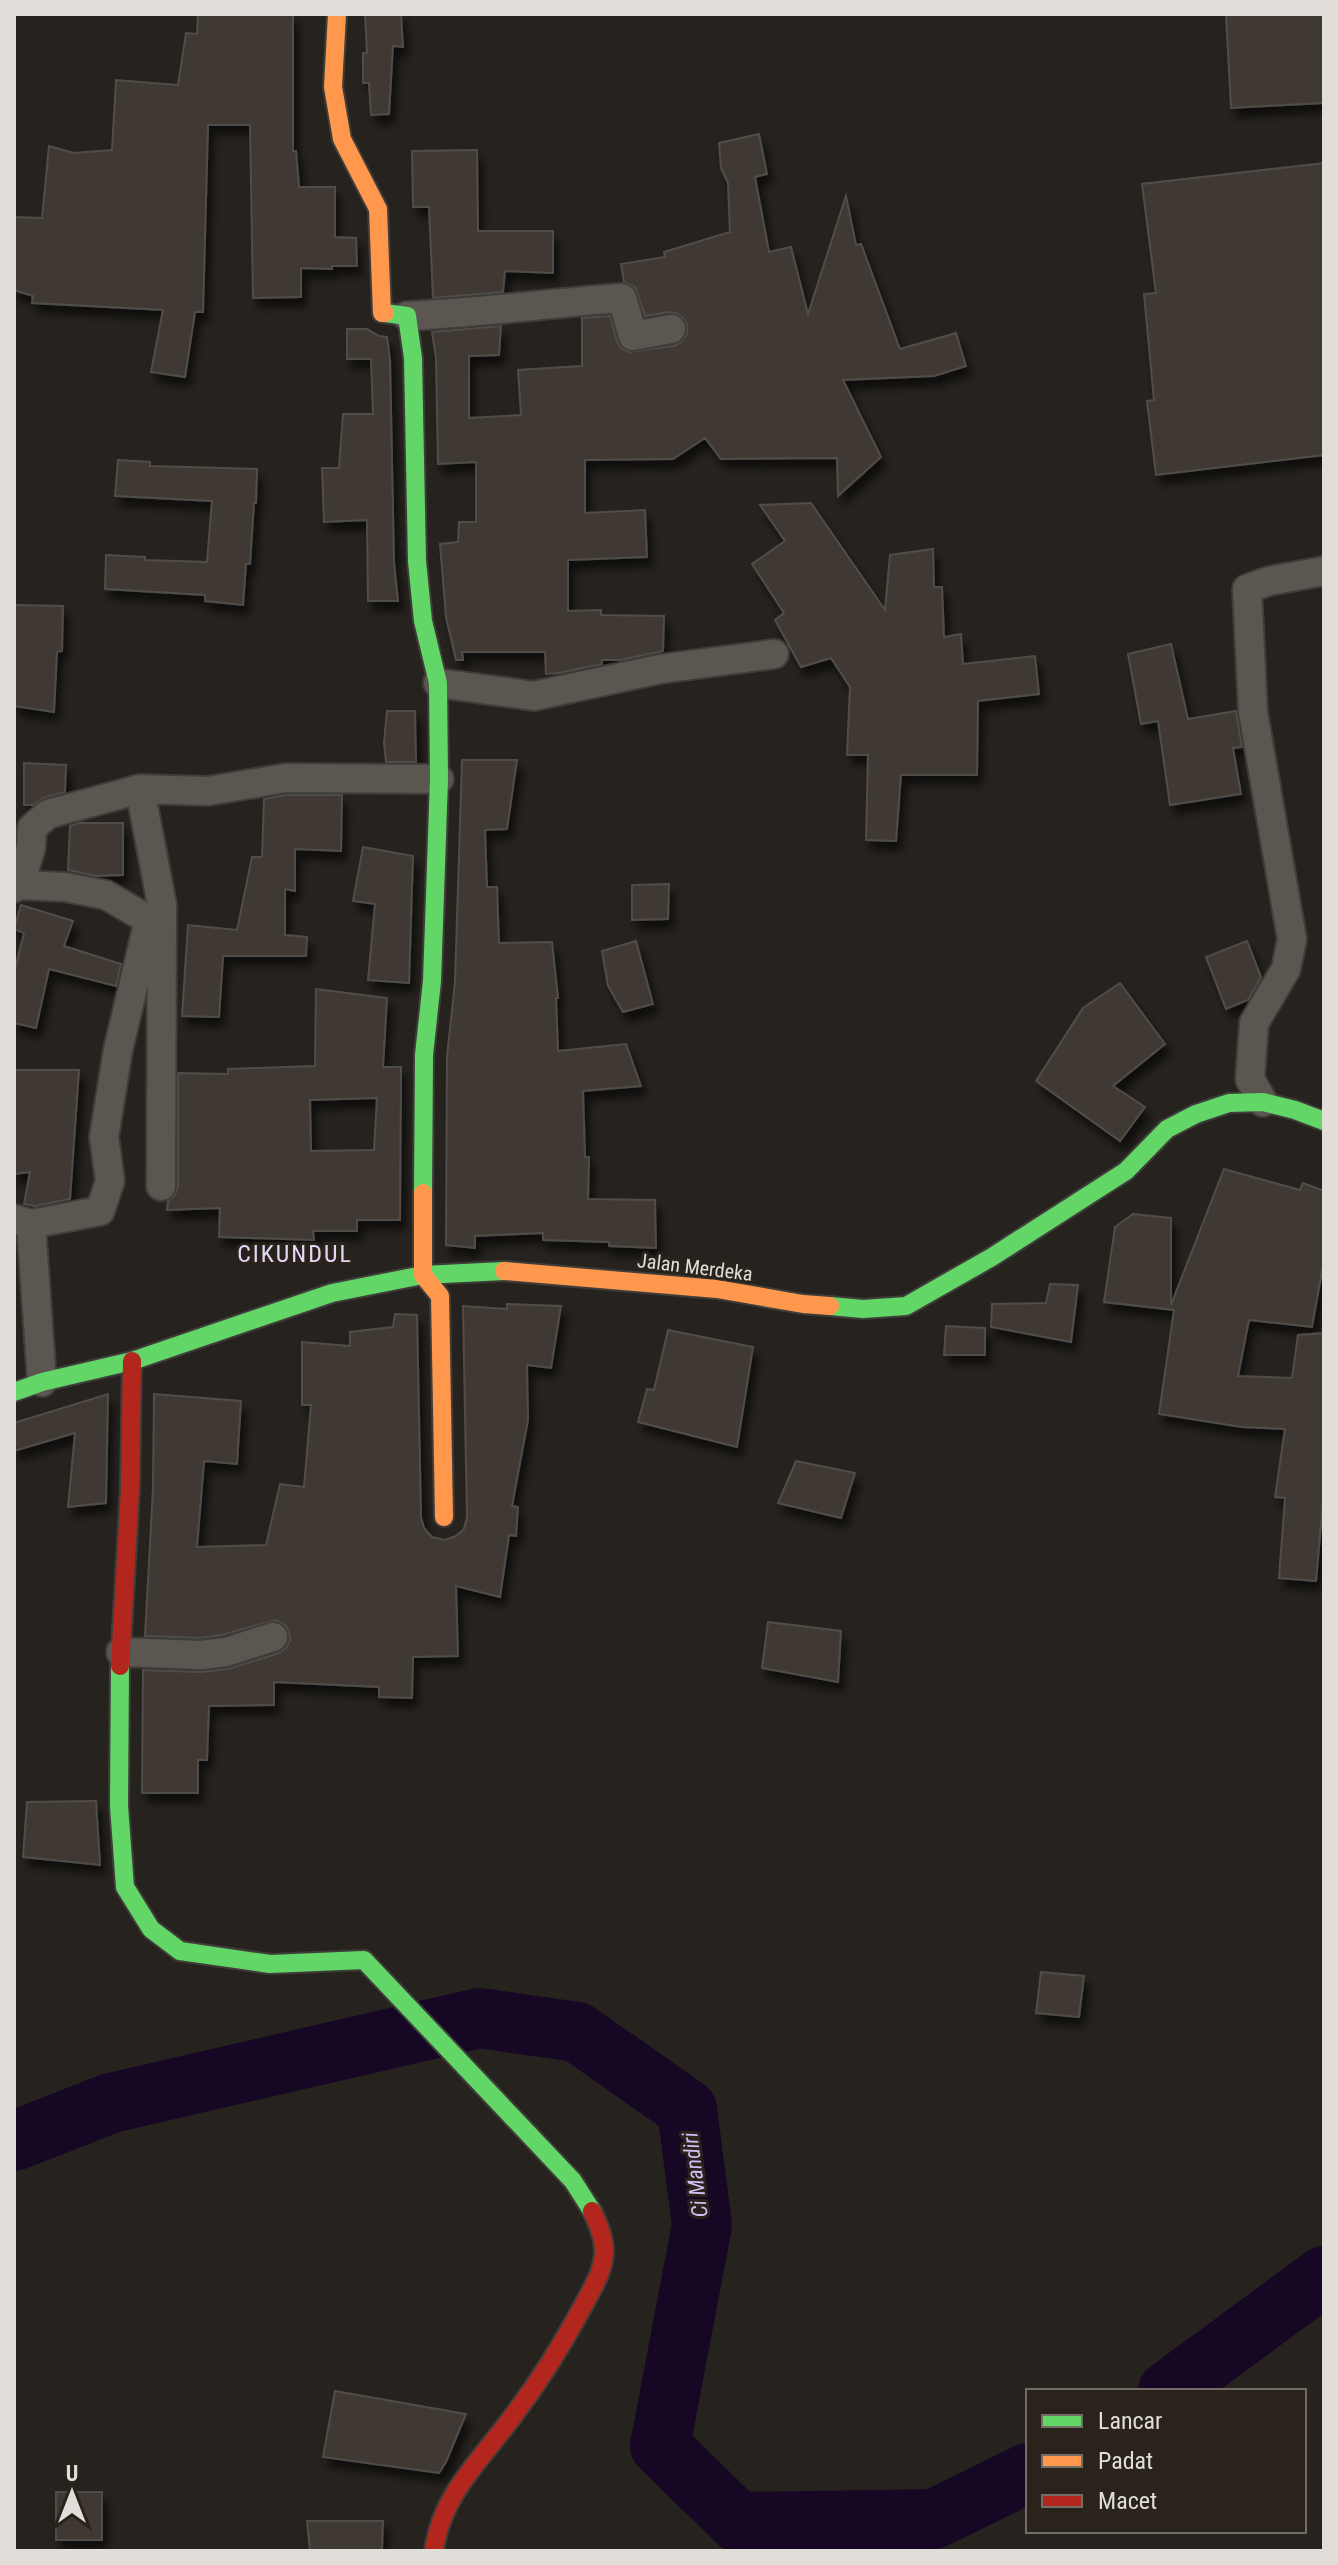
<svg xmlns="http://www.w3.org/2000/svg" width="1338" height="2565" viewBox="0 0 1338 2565" font-family="'Roboto Condensed',sans-serif">
  <style>
    .lines { fill: none; stroke-linecap: round; stroke-linejoin: round }
    .river { stroke: #160724; stroke-width: 60 }
    .building { fill: #403930; stroke: #504e4a; stroke-width: 2; fill-rule: evenodd; filter: url(#shadow) }
    .street-casing { stroke: #3f3d3a; stroke-width: 32 }
    .fast-casing { stroke: #3f3d3a; stroke-width: 22 }
    .slow-casing { stroke: #3f3d3a; stroke-width: 22 }
    .jam-casing { stroke: #3f3d3a; stroke-width: 22 }
    .street { stroke: #5b5650; stroke-width: 28 }
    .fast { stroke: #63d668; stroke-width: 18 }
    .slow { stroke: #ff974d; stroke-width: 18 }
    .jam { stroke: #b3261e; stroke-width: 18 }
    .labels { text-anchor: middle; dominant-baseline: central; stroke-width: 6; stroke-linejoin: round; paint-order: stroke }
    .street-label { font-size: 20px; fill: #e1ddd8; stroke: #29231c }
    .water-label { font-size: 22px; font-style: italic; fill: #d3bef5; stroke: #29231c }
    .quarter-label { font-size: 24px; letter-spacing: 2px; fill: #e3d9f6; stroke: #29231c }
  </style>
  <defs>
    <filter id="shadow"><feDropShadow dx="5" dy="9" stdDeviation="4" flood-color="#0009"/></filter>
  </defs>
  <rect width="100%" height="100%" fill="#26231f"/>
  <g class="lines">
    <path class="river" d="M14 2141 111 2103 479 2018 577 2032 687 2109 702 2225 660 2446 738 2522 934 2519 1028 2473
      M1168 2391 1324 2276"/>
  </g>
  <path class="building" d="M198 14H293V151H296L299 187H335V237L356 238 357 266H332V269L301 268V297L253 298 250 125H208L203 312H195L185 377 151 372 163 310 32 303 33 296 14 290V217L42 218 49 146 74 153 112 150 116 80 178 85 186 33 197 34Z
    M365 14H401L403 47 393 46 389 114 371 115 369 83H363V53H367Z
    M1226 14H1324V103L1231 108Z
    M759 134 767 174 755 177 769 252 791 247 808 314 846 196 856 245 861 244 900 349 956 333 966 366 934 376 843 380 881 457 838 496 837 458 721 459 705 438 673 459 585 460V513L645 510 647 557 568 560V611L601 610V615L664 616 663 651 620 660H602V664L559 673 546 674 545 652H462L463 660H456L446 617 440 544 458 542 459 522H476V462L438 464 436 358 432 332 501 326 499 355 469 356V418L521 415 518 370 582 366V318L610 316 617 341 621 348 629 352 674 346 681 342 687 334V325L684 319 677 313 669 312 645 316 635 287 624 282 621 264 665 257 664 252 730 232 728 183 721 168 719 143Z
    M477 150 478 231H553V273L505 271 503 292 433 298 429 207H413L412 151Z
    M1324 163V455L1156 475 1147 401 1154 400 1144 294 1156 293 1142 184Z
    M347 329H367L379 336 387 337 390 360 394 562 398 601H368L367 520 324 522 322 468H339L343 414H373L371 359H347Z
    M118 460 150 462V466L257 469 256 503H254L250 564H246L243 605 205 601V595L105 589 106 555 145 557V560L207 562 212 501 115 496Z
    M811 503 885 610 890 555 933 549 934 587H942L944 637 961 634 963 664 1035 656 1039 694 978 701 977 775H901L896 841 866 840 868 755H847L850 687 831 658 801 667 775 620 784 613 752 564 785 541 760 505Z
    M14 605 63 606 62 651 57 652 54 712 14 706Z
    M1171 644 1188 719 1236 711 1242 747 1233 748 1241 794 1170 805 1158 721 1141 724 1128 654Z
    M387 711H415L416 762H386L384 743Z
    M462 760H517L507 829 485 830 487 887H497L499 943 552 942 558 998H556L558 1051 626 1044 641 1086 583 1091 585 1157H589L588 1199 655 1200 656 1248 609 1246V1242L543 1240V1233L475 1236V1248L446 1245 447 1056 455 982Z
    M24 763 66 765 65 792 43 798 33 805H24Z
    M287 795H342L341 851 295 849V891L285 889V935L307 937 306 956H223L219 1017 182 1016 188 925 237 930 252 857H262L264 799Z
    M79 823H123V875L96 876 68 870 70 826Z
    M363 847 413 856 409 983 368 980 375 904 353 901Z
    M669 884 668 919 632 920V885Z
    M21 905 73 921 64 946 121 964 116 986 49 969 36 1028 14 1023V973L24 933 14 929Z
    M636 941 653 1004 623 1012 608 986 602 951Z
    M1247 941 1261 977 1248 1000 1226 1009 1206 957Z
    M1120 983 1165 1044 1113 1086 1145 1107 1120 1141 1036 1081 1083 1008Z
    M316 989 387 998 383 1067H401L400 1220H357V1231H313L314 1240 219 1237 220 1208 167 1210 168 1201 175 1195 178 1186V1073L228 1074V1069L315 1066ZM377 1098 374 1150 311 1151 310 1100Z
    M14 1070H79L70 1199 35 1206 24 1204 30 1172 14 1174Z
    M1224 1169 1300 1190 1303 1183 1324 1191V1260L1312 1327 1249 1320 1238 1376 1292 1378 1298 1335 1324 1333V1490L1316 1581 1279 1578 1285 1498 1275 1497 1285 1429 1242 1427 1159 1414 1174 1310 1104 1302 1115 1227 1133 1214 1171 1218V1305Z
    M1050 1284 1078 1285 1071 1342 991 1327 992 1304 1046 1303Z
    M507 1304 561 1306 551 1368 527 1365 528 1420 512 1506 518 1507 516 1536 509 1535 500 1597 456 1586 458 1656 413 1657 412 1698 379 1697V1687L274 1682V1705L209 1706 207 1760H198V1793H142L143 1670 201 1672 228 1669 279 1653 286 1648 290 1640 289 1633 285 1625 276 1620 222 1635 200 1638 145 1636 153 1489 154 1394 241 1401 237 1464 204 1461 197 1547 266 1545 280 1484 304 1487 311 1405H302V1342L350 1346V1332L393 1327 395 1314 417 1315 421 1517 424 1528 432 1537 445 1540 456 1536 464 1529 467 1517 463 1306 507 1309Z
    M946 1326 985 1328V1355H944Z
    M668 1330 753 1347 737 1447 638 1422 647 1389 654 1390Z
    M108 1394 106 1503 68 1507 75 1433 14 1451V1423Z
    M796 1461 855 1473 841 1518 778 1503Z
    M768 1622 841 1631 838 1682 762 1668Z
    M96 1801 100 1865 23 1857 27 1802Z
    M1041 1972 1084 1976 1079 2017 1036 2013Z
    M335 2391 466 2414 446 2462 439 2473 323 2457Z
    M56 2492H102V2540H56Z
    M307 2521H383L382 2551H310Z"/>
  <g class="lines">
    <defs>
      <path id="street" d="M407 316C479 313 550 303 622 298L633 336 671 329
        M438 683 534 696 660 669 774 654
        M140 789 162 905 161 1186
        M20 885 31 847 32 828 48 814 140 789 208 791 286 778 439 779
        M14 888 20 885 65 887 106 895 149 920 118 1050 104 1137 110 1181 100 1211 31 1224 14 1219
        M1263 1102 1250 1079 1254 1023 1286 969 1292 939 1253 712 1247 589 1269 581 1324 571
        M31 1224 42 1382
        M121 1652 201 1655 226 1652 273 1637"/>
      <path id="fast" d="M385 313 407 316 413 358 417 561 423 621 438 683 439 779 432 981 424 1055 423 1193
        M830 1306 863 1309 906 1306 992 1257 1126 1171 1167 1129 1196 1114 1229 1103 1263 1102 1295 1110 1324 1121
        M14 1392 42 1382 132 1361 332 1293 423 1275 504 1271
        M120 1666 119 1806 125 1887 151 1929 180 1951 270 1964 364 1960 573 2181 592 2211"/>
      <path id="slow" d="M337 14 333 87 342 139 378 209 382 313H385
        M423 1193V1275L440 1296 444 1517
        M504 1271 717 1289 803 1304 830 1306"/>
      <path id="jam" d="M120 1666 130 1489 132 1361
        M434 2551C441 2495 481 2460 513 2416 539 2382 562 2345 582 2308 591 2290 604 2272 604 2251 604 2237 598 2223 592 2211"/>
    </defs>
    <use href="#street" class="street-casing"/>
    <use href="#fast" class="fast-casing"/>
    <use href="#slow" class="slow-casing"/>
    <use href="#jam" class="jam-casing"/>
    <use href="#street" class="street"/>
    <use href="#fast" class="fast"/>
    <use href="#slow" class="slow"/>
    <use href="#jam" class="jam"/>
  </g>
  <g class="labels">
    <g class="street-label">
      <text transform="translate(695 1267) rotate(7)">Jalan Merdeka</text>
    </g>
    <g class="water-label">
      <text transform="translate(695 2175) rotate(-97)">Ci Mandiri</text>
    </g>
    <g class="quarter-label">
      <text x="295" y="1254">CIKUNDUL</text>
    </g>
  </g>
  <rect width="1338" height="2565" fill="none" stroke="#e1ddd8" stroke-width="32"/>
  <rect x="1026" y="2389" width="280" height="144" fill="#29231c" stroke="#736d67" stroke-width="2"/>
  <rect x="1042" y="2415" width="40" height="12" fill="#63d668" stroke="#736d67" stroke-width="2"/>
  <text x="1098" y="2429" font-size="24" fill="#e1ddd8">Lancar</text>
  <rect x="1042" y="2455" width="40" height="12" fill="#ff974d" stroke="#736d67" stroke-width="2"/>
  <text x="1098" y="2469" font-size="24" fill="#e1ddd8">Padat</text>
  <rect x="1042" y="2495" width="40" height="12" fill="#b3261e" stroke="#736d67" stroke-width="2"/>
  <text x="1098" y="2509" font-size="24" fill="#e1ddd8">Macet</text>
  <g transform="translate(72 2493)" stroke="#29231c" stroke-width="6" paint-order="stroke">
  <path d="M0-6L14 30L0 20L-14 30Z" fill="#e1ddd8"/>
  <text y="-12" font-size="22" font-weight="bold" text-anchor="middle" fill="#e1ddd8">U</text>
  </g>
</svg>
